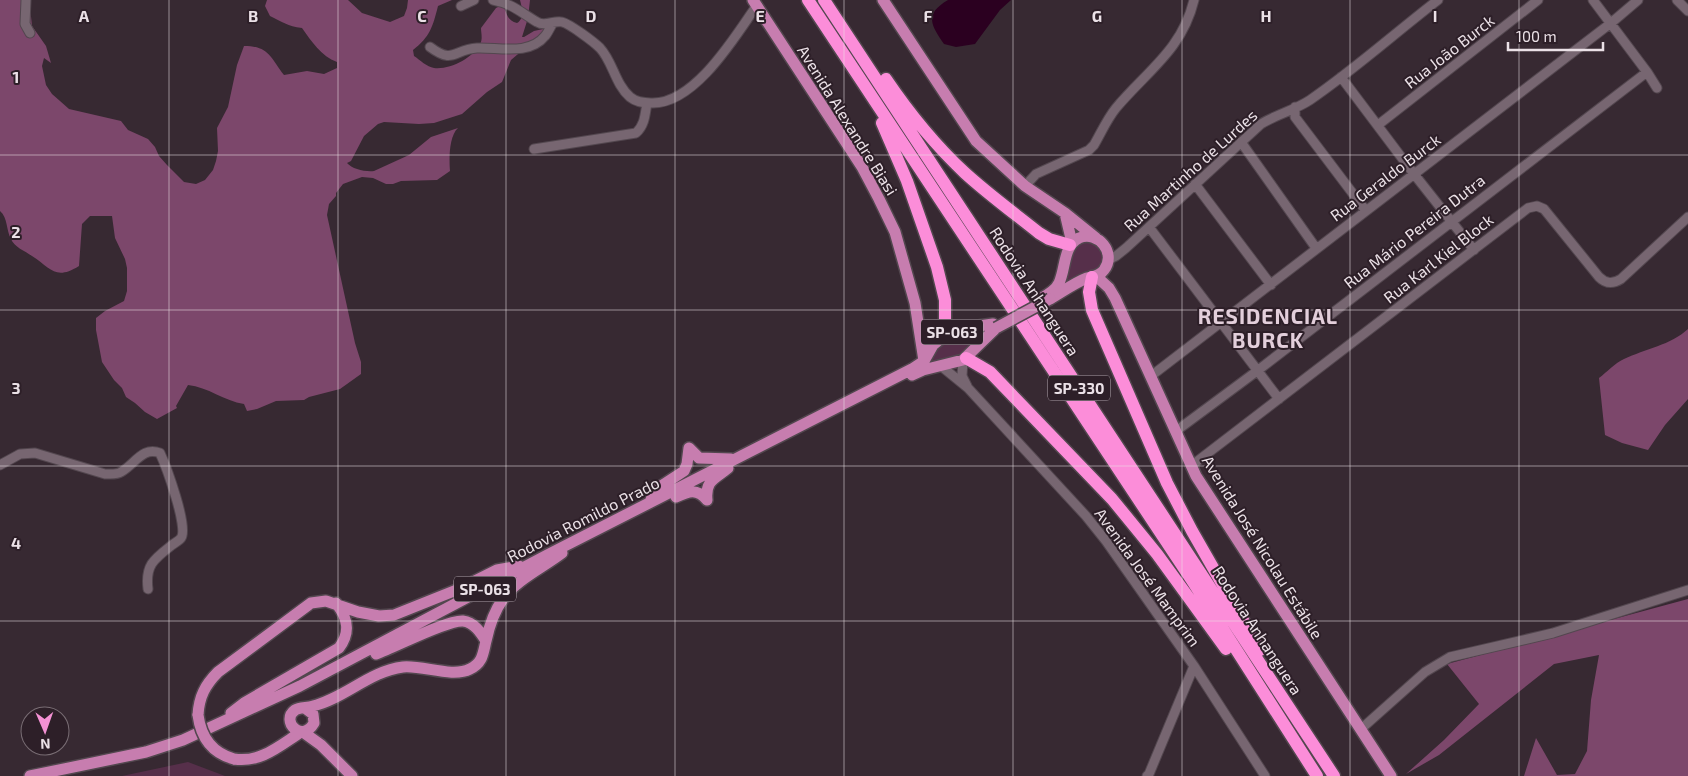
<svg xmlns="http://www.w3.org/2000/svg" width="1688" height="776" viewBox="0 0 1688 776" font-family="'Exo 2',sans-serif">
  <style>
    .green { fill: #562f4a }
    .forest { fill: #7c476b }
    .water { fill: #2b0020 }
    .lines { fill: none; stroke-linecap: round; stroke-linejoin: round }
    .minor-casing { stroke: #53474f; stroke-width: 11 }
    .major-casing { stroke: #53474f; stroke-width: 14 }
    .highway-casing { stroke: #53474f; stroke-width: 15 }
    .minor { stroke: #776671; stroke-width: 9 }
    .major { stroke: #c77daf; stroke-width: 11 }
    .highway { stroke: #fc8dd9; stroke-width: 12 }
    .major-bridge-casing { stroke: #53474f; stroke-width: 14; stroke-linecap: butt }
    .major-bridge { stroke: #c77daf; stroke-width: 11 }
    .grid { fill: none; stroke: #ebe1e7; stroke-width: 1; stroke-opacity: 0.55 }
    .labels { text-anchor: middle; dominant-baseline: central; stroke-width: 4; stroke-linejoin: round; paint-order: stroke }
    .shield { fill: #2d1f28; stroke: #b2a7ae; stroke-width: 1 }
    .shield-label { font-size: 15px; font-weight: bold; fill: #ebe1e7 }
    .street-label { font-size: 16px; fill: #ebe1e7; stroke: #2d1f28 }
    .district-label { font-size: 21px; font-weight: bold; letter-spacing: 1px; fill: #e3cfdb; stroke: #2d1f28 }
    .grid-label { font-size: 16px; text-anchor: middle; font-weight: bold; fill: #ebe1e7; stroke: #2d1f28; stroke-width: 4; stroke-linejoin: round; paint-order: stroke }
  </style>
  <rect width="100%" height="100%" fill="#372932"/>
  <path class="green" d="M1084 241 1095 243 1102 250 1104 261 1099 270 1059 289 1072 250Z
    M991 328 961 355 943 360 921 364 949 340 959 336Z
    M188 762 225 776H122Z"/>
  <path class="forest" d="M0 0H31L30 7 32 26 46 46 51 63 44 58 42 66 46 85 52 94 60 101 69 109 121 121 128 130 148 139 155 147 159 156 167 165 184 182 196 184 205 180 213 170 216 161 218 151 217 128 228 107 237 65 244 46C269 46 270 57 284 75L307 71 324 74 337 68V62C321 56 312 42 302 28 287 26 283 22 270 16L265 6 267 0H348L362 13 390 22 404 16 407 8 408 0H452L438 6C433 26 430 37 413 50L414 56C420 60 427 67 434 68 450 70 473 58 480 44 483 39 481 33 481 28L496 8 500 6 504 7C507 15 508 21 517 23 525 18 522 8 520 0H530L528 18 522 37H524L534 31 543 29 545 31 511 60 502 82 487 92 462 114 434 123 419 124 384 122 378 124 364 136 351 161 347 163C352 169 365 172 374 171L409 155 431 137 458 128C449 136 449 159 450 171L437 180 401 181 393 184H386L373 178 362 177 343 184 336 193V196L329 204 327 215 355 343 361 362V374L340 389 309 397 304 400 276 401 257 409 247 411 244 404C224 401 208 387 188 385L176 406 177 408 157 419 145 412 135 403 126 397 122 388 114 380 102 362 96 330V318L105 311 124 301 127 291V268L125 259 115 238 112 216H90L82 224 79 266C55 281 51 268 32 256 25 251 14 247 11 239 6 230 8 218 0 211Z
    M1688 329V399L1665 425 1648 450 1622 443 1605 435 1599 378C1607 372 1615 363 1624 359 1645 349 1671 345 1688 329Z
    M1688 599V776H1524L1536 738 1557 775 1575 774 1587 751 1591 700 1599 655 1554 664 1439 755 1406 774 1444 740 1479 704 1447 664Z"/>
  <path class="water" d="M948 0H1011L1000 10 975 44 956 47 944 44C931 25 924 14 948 0Z"/>
  <g class="lines">
    <defs>
      <path id="minor" d="M26 0 25 24 30 33
        M493 0C513 4 520 12 537 22 545 27 554 20 562 22 570 24 594 42 600 48 613 62 615 84 630 97 636 102 643 103 651 103 694 105 735 37 757 5
        M1593 0 1647 72 1657 88
        M1677 0 1688 11
        M461 6 474 0
        M430 47C454 65 454 49 477 48 498 47 529 56 545 36 548 33 550 27 553 23
        M1341 77 1414 174 1474 250
        M1295 107V117L1366 211
        M1378 125 1538 0
        M1241 142 1316 248
        M534 149 636 133C645 125 645 114 647 103
        M1195 184 1271 285
        M1025 186 1036 174 1089 150 1094 145C1101 133 1107 119 1116 108 1147 71 1182 50 1194 0
        M1149 227 1279 399
        M1108 260 1116 256 1126 248 1261 124C1277 114 1295 110 1310 100 1354 70 1395 33 1438 0
        M963 360 962 376 967 386
        M941 366 968 388 1086 516 1106 541 1194 666 1265 776
        M1151 376 1611 23 1638 0
        M1176 431 1257 371 1647 72
        M0 465 20 454 35 453 105 474C110 474 116 475 121 472 135 464 143 446 160 453 166 466 189 528 181 538 179 541 174 543 172 545 154 559 145 565 148 589
        M1191 466 1528 208 1537 206 1544 209 1599 277C1606 284 1613 284 1621 279L1688 217
        M1361 729 1425 672 1450 657 1553 633 1688 590
        M1147 776 1149 774 1194 666"/>
      <path id="major" d="M753 0 862 167 879 199 895 232 915 303 924 361
        M883 0 976 141 1025 186 1065 213 1096 238
        M1065 213 1072 243
        M1096 276 1109 288 1115 298 1196 476 1391 776
        M1042 298C1049 294 1056 290 1059 283 1066 268 1063 246 1079 238 1098 230 1117 253 1104 270 1100 276 1094 276 1087 278 1074 283 1062 292 1050 299
        M912 375 923 370 963 360 996 328
        M689 448 699 458 731 459
        M676 497C689 491 697 488 707 500
        M707 500C705 480 715 479 728 468
        M650 502 655 490 684 471 687 464 689 448
        M376 654C396 647 446 620 463 621 474 622 481 633 486 641
        M305 708 313 714 314 723C302 744 280 721 295 710 300 707 308 708 313 706 345 698 370 671 403 667 423 665 452 678 470 669 483 663 483 653 486 641 489 627 495 610 503 599 516 580 544 567 562 553
        M231 713 244 703 339 648C351 632 348 618 336 603
        M198 715C199 697 205 685 218 672L311 603 326 601 358 612 379 616 394 615 459 589 497 570 519 566
        M303 732 321 745 352 776
        M234 759C261 763 279 746 301 732
        M30 776 146 752 183 740 300 686 549 554 912 369 924 361 933 345 945 335 957 329 993 324"/>
      <path id="highway" d="M808 0 1193 582 1317 776
        M824 0 1334 776
        M886 79C909 113 935 145 965 173 988 194 1014 213 1039 233L1049 239 1070 245
        M882 123 907 181 937 267 945 300V335
        M1092 277 1089 292 1092 310 1167 483 1192 531 1260 650
        M966 358 990 372 1112 499 1157 554 1226 649"/>
    </defs>
    <use href="#minor" class="minor-casing"/>
    <use href="#major" class="major-casing"/>
    <use href="#highway" class="highway-casing"/>
    <use href="#minor" class="minor"/>
    <use href="#major" class="major"/>
    <use href="#highway" class="highway"/>
    <defs>
      <path id="major-bridge" d="M996 328 1050 299
        M198 715C201 738 212 753 234 759"/>
    </defs>
    <use href="#major-bridge" class="major-bridge-casing"/>
    <use href="#major-bridge" class="major-bridge"/>
  </g>
  <path class="grid" d="M169 0V776M338 0V776M506 0V776M675 0V776M844 0V776M1013 0V776M1182 0V776M1350 0V776M1519 0V776M0 155H1688M0 310H1688M0 466H1688M0 621H1688"/>
  <g class="labels">
    <g class="shield">
      <rect x="921" y="319.5" width="62" height="25" rx="4"/>
      <rect x="1048" y="375.5" width="62" height="25" rx="4"/>
      <rect x="454" y="576.5" width="62" height="25" rx="4"/>
    </g>
    <g class="shield-label">
      <text x="952" y="332">SP-063</text>
      <text x="1079" y="388">SP-330</text>
      <text x="485" y="589">SP-063</text>
    </g>
    <g class="street-label">
      <text transform="translate(1449 51) rotate(-38)">Rua João Burck</text>
      <text transform="translate(848 120) rotate(58)">Avenida Alexandre Biasi</text>
      <text transform="translate(1190 170) rotate(-42)">Rua Martinho de Lurdes</text>
      <text transform="translate(1385 177) rotate(-37)">Rua Geraldo Burck</text>
      <text transform="translate(1414 231) rotate(-38)">Rua Mário Pereira Dutra</text>
      <text transform="translate(1438 258) rotate(-38)">Rua Karl Kiel Block</text>
      <text transform="translate(1035 291) rotate(57)">Rodovia Anhanguera</text>
      <text transform="translate(583 519) rotate(-27)">Rodovia Romildo Prado</text>
      <text transform="translate(1263 547) rotate(58)">Avenida José Nicolau Estábile</text>
      <text transform="translate(1148 577) rotate(54)">Avenida José Mamprim</text>
      <text transform="translate(1258 630) rotate(57)">Rodovia Anhanguera</text>
    </g>
    <g class="district-label">
      <text x="1268" y="315">RESIDENCIAL<tspan x="1268" dy="24">BURCK</tspan></text>
    </g>
  </g>
  <g class="grid-label">
    <text x="84" y="22">A</text>
    <text x="253" y="22">B</text>
    <text x="422" y="22">C</text>
    <text x="591" y="22">D</text>
    <text x="760" y="22">E</text>
    <text x="928" y="22">F</text>
    <text x="1097" y="22">G</text>
    <text x="1266" y="22">H</text>
    <text x="1435" y="22">I</text>
    <text x="16" y="83">1</text>
    <text x="16" y="238">2</text>
    <text x="16" y="394">3</text>
    <text x="16" y="549">4</text>
  </g>
  <g transform="translate(45 731) rotate(178)"><circle r="24" fill="#2d1f28" stroke="#796d74"/>
  <path d="M0-4L9 19L0 12L-9 19Z" fill="#f491d4"/>
  <text y="-8" font-size="14" font-weight="bold" text-anchor="middle" fill="#ebe1e7">N</text>
  </g>
  <path d="M1508 42v8h95v-8" fill="none" stroke="#ebe1e7" stroke-width="2.5"/>
  <text x="1516" y="42" font-size="15" fill="#ebe1e7" stroke="#2d1f28" stroke-width="4" paint-order="stroke">100 m</text>
</svg>
